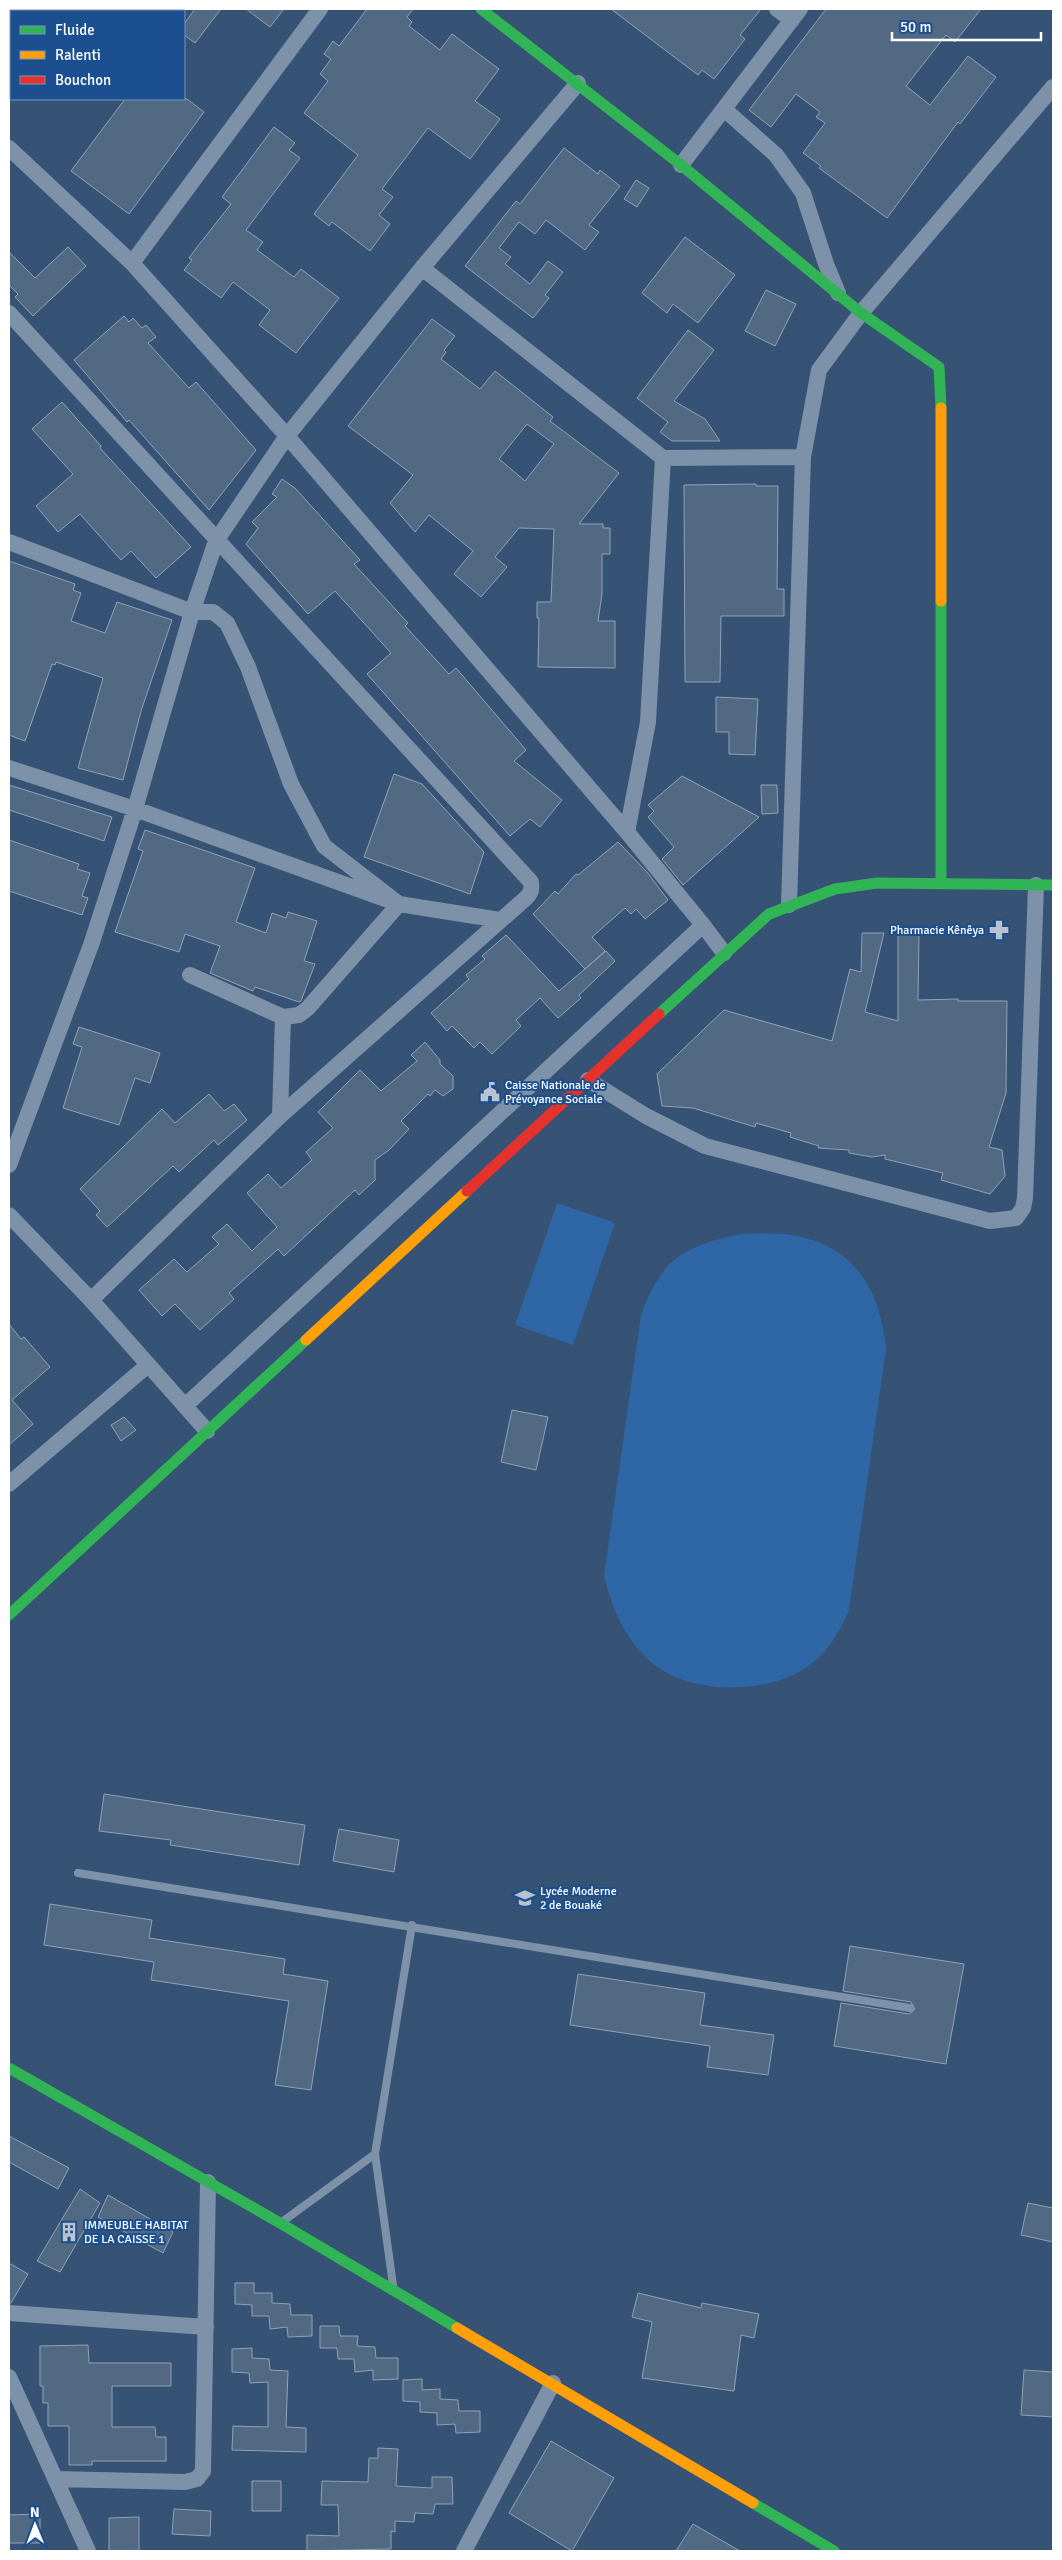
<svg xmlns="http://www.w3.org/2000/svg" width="1062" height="2560" viewBox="0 0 1062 2560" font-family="Signika,sans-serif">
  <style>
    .green { fill: #2f66a5 }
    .building { fill: #526984; stroke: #92a2b6; fill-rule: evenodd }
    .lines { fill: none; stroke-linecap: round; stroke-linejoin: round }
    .lane { stroke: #7d92a8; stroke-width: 8 }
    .street { stroke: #7d92a8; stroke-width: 16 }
    .fast { stroke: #30b455; stroke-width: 11 }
    .slow { stroke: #ff9f0a; stroke-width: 11 }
    .jam { stroke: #e5322d; stroke-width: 11 }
    .labels { text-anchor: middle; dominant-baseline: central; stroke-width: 4; stroke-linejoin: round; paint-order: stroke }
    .poi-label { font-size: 12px; fill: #fff; stroke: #1b4f8f; text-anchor: start }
  </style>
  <rect width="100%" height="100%" fill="#365274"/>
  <path class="green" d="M557 1203 615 1223 573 1345 515 1325Z
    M740 1234C760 1234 782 1232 802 1237 859 1251 881 1295 886 1349L849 1610C840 1631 828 1653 807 1667 768 1694 695 1695 656 1666 627 1644 612 1610 604 1576L641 1315C662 1258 683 1247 740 1234Z"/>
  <path class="building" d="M195 9H221L195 43 184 35V24Z
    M246 9H284L270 27Z
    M367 9H413L407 17 412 22 409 26 440 50 452 34 499 69 475 101 500 119 470 159 428 128 382 189 393 197 379 215 390 224 370 251 332 222 329 226 314 214 358 155 304 113 328 81 320 74 331 59 324 54 333 41 339 46Z
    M611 9H761L740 35 745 39 714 79 702 70 698 75Z
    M826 9H981L955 42 946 35 906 86 930 105 968 56 996 77 960 124 958 122 887 218 819 168 821 166 803 153 825 123 816 117 820 112 796 94 771 127 749 110Z
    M125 99H187L204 112 129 214 71 171Z
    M274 127 295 143 289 150 300 158 246 230 263 242 257 250 294 277 301 269 339 298 296 353 259 325 270 310 233 282 221 298 184 270 192 260 189 258 198 246 231 204 222 197Z
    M564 148 598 174 600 170 620 186 589 225 599 232 585 250 546 220 535 234 519 222 499 248 511 257 505 264 530 284 548 261 563 272 545 295 549 298 533 318 465 266 516 201 520 204Z
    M636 180 649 188 637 207 624 199Z
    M685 237 735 275 698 323 673 304 667 313 642 293Z
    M68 247 86 266 33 316 15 297 18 294 9 285V252L35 278Z
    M766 290 796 304 775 346 745 331Z
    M124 316 129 322 133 318 142 328 146 325 156 337 148 343 189 388 196 382 256 450 209 510 129 420 127 422 74 360Z
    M432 319 455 336 444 350 446 352 441 359 480 389 495 371 553 417 550 421 619 473 579 524H603V528H610V554H602V594L598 621H615V668L538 667 539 618H537V602H551L554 529 519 528 495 557 507 567 481 597 454 574 473 551 429 515 415 532 390 503 413 475 348 426ZM527 424 554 444 525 481 499 459Z
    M688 330 714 350 674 401 705 419 720 441H672L660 432 668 422 637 398Z
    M62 402 101 446 100 448 191 547 156 578 131 551 121 560 80 514 58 532 36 506 73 474 32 429Z
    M282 479 295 488 360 560 354 564 408 623 405 626 449 674 456 668 526 750 514 761 562 800 540 827 530 819 510 836 367 674 391 653 335 591 308 614 246 544 258 528 252 522 277 497 272 494Z
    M756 484V486H778L777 589H784V616H721L720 682H685L684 485Z
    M9 561 75 584 73 590 81 593 71 621 105 633 117 602 172 620 141 711 123 780 78 768 103 678 56 662 55 665 52 664 25 741 9 735Z
    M716 697 758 699 755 755 729 754V732H716Z
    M394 774 422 784 484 852 470 894 364 857Z
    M682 776 759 817 683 885 662 859 674 847 648 817 654 811 648 805Z
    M9 785 112 817 104 841 9 810Z
    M761 785H777L778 813 762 814Z
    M145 830 255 868 236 922 266 933 272 913 286 918 288 912 317 921 304 961 315 964 301 1001 299 1002 255 987 253 991 210 973 220 946 185 934 179 952 115 932 143 851 138 849Z
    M9 840 79 864 77 869 90 873 82 896 88 898 82 915 9 891Z
    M618 842 647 872 668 900 645 919 636 909 631 914 625 908 592 937 605 951 585 969 533 914 555 891 558 894 576 874 578 875Z
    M862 933H884L865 1012 898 1021V933H919L918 1000 958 999V1001H1007L1006 1093 989 1147 1002 1150 1005 1176 990 1194 941 1180 943 1173 885 1159V1155L872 1157 849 1153V1150L818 1148 819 1146 790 1137 791 1133 756 1123 755 1127 693 1108 662 1106 657 1074 724 1010 832 1041 850 969 861 972Z
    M506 935 559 991 606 951 615 961 579 995 581 998 558 1018 540 998 516 1020 521 1026 492 1054 480 1042 474 1048 452 1026 447 1031 431 1013 469 979 466 975 485 959 482 956Z
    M79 1027 160 1053 150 1083 135 1078 119 1125 63 1108 82 1047 73 1044Z
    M425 1042 440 1060V1064L453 1076V1089L443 1096 435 1090 430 1096 428 1094 401 1121 409 1129 389 1150 375 1160V1180L359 1195 355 1190 284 1256 278 1249 229 1293 234 1299 200 1330 175 1304 162 1316 139 1290 174 1259 187 1272 219 1244 212 1237 227 1224 252 1251 277 1227 247 1193 268 1174 281 1188 312 1160 306 1152 333 1128 318 1112 360 1070 381 1091 417 1061 411 1055Z
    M209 1094 224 1111 234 1104 247 1120 218 1145 214 1140 179 1172 173 1166 107 1227 96 1215 100 1211 80 1189 162 1109 175 1123Z
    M9 1324 21 1339 24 1337 50 1367 12 1400 33 1424 9 1445Z
    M512 1410 548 1417 536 1470 501 1462Z
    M124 1417 136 1430 121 1441 111 1425Z
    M104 1794 305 1825 299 1865 170 1845 171 1840 99 1831Z
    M339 1829 399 1840 394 1872 333 1861Z
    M50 1904 152 1920 149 1938 285 1959 283 1974 328 1981 311 2090 275 2085 289 2001 151 1980 154 1962 44 1945Z
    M850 1946 964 1964 946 2064 834 2046 841 2003 909 2014 915 2009 911 2002 843 1991Z
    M578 1974 705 1993 700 2025 774 2035 768 2075 707 2067 710 2046 570 2025Z
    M9 2136 69 2168 58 2189 9 2162Z
    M80 2189 100 2203 60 2272 37 2261Z
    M108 2195 173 2232 163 2253 98 2217Z
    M1028 2203 1053 2208V2242L1021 2235Z
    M9 2263 28 2274 11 2303H9Z
    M235 2283H254V2293H272V2303L290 2304 291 2315H312V2336L288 2337 287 2327 270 2329 269 2316H252V2305L235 2304Z
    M638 2293 701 2308 702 2303 759 2314 754 2338 741 2335 734 2391 642 2378 652 2322 632 2317Z
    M320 2326H339L340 2336H358L357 2346 375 2347 376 2358H398V2379L373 2380V2370L355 2372 354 2359H338L337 2348H320Z
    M88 2345 89 2363H171V2386H112V2427H155L156 2437H166V2461H92V2465H69V2426H48V2403H43V2386H40V2346Z
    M252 2348V2358L269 2359 270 2370 288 2371 286 2427 306 2428V2452L232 2450 233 2426 268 2427V2382L250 2383 249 2373 232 2372V2349Z
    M1024 2370 1053 2372V2417L1021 2415Z
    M422 2379V2390L440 2389V2399L458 2400 459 2411H480V2432L456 2433 455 2424 437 2425V2413L420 2412V2402L403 2401V2380Z
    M551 2441 614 2478 572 2551 509 2513Z
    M378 2448 398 2449 396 2486 432 2488V2477H452L453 2504H435L433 2514 415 2513 414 2522 395 2521V2532L391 2531V2549L307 2551V2535L339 2536 338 2505H321L322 2481 368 2482 369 2458H378Z
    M252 2481H281V2511H252Z
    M174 2509 211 2511 210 2536 172 2534Z
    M40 2514V2543H9V2515Z
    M139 2517V2551H109V2518Z
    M693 2524 740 2551H676Z"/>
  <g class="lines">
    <path class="lane" d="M78 1873 910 2008
      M282 2222 375 2154
      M393 2285 375 2154 412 1925"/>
    <path class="street" d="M777 9 792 20
      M35 11 37 9
      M9 51 11 47
      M724 109 776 155 803 193 826 264 838 293
      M9 148 132 263 287 436 627 832 703 925 724 953
      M681 165 800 9
      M132 263 320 9
      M422 268 663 458 803 457
      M9 313 531 882C532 890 531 893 526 898L280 1116 91 1300
      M9 542 192 612H213L227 623 248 667 291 784 324 846 399 904 308 1008 299 1015 283 1017 280 1116
      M9 768 135 809 399 904 500 920
      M627 832 648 722 663 458
      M789 905 803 457 819 370 861 313 1053 87
      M190 975 283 1017
      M588 1080 646 1116 705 1146 990 1221 1016 1218 1023 1208 1025 1198 1036 885
      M9 1165 91 945 135 809 192 612 216 541 287 436 422 268 578 83
      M9 1215 91 1300 207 1431
      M186 1405 703 925
      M9 1484 148 1365
      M9 2313 206 2327
      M9 2377 88 2551
      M56 2479 185 2482 197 2479 203 2471 208 2182
      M464 2551 553 2383"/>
    <path class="fast" d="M481 9 681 165 861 313 939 367 941 408
      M941 601V883
      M659 1014 769 914 835 889 877 883 1053 885
      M9 1615 306 1340
      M9 2068 280 2223 457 2328
      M753 2503 834 2551"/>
    <path class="slow" d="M941 408V601
      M306 1340 467 1191
      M457 2328 753 2503"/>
    <path class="jam" d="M467 1191 659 1014"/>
  </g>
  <defs>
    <symbol id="pharmacy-bare" viewBox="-9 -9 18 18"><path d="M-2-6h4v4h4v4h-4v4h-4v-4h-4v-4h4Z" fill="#b9c2ce" stroke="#1b4f8f" stroke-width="2.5" paint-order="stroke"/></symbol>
    <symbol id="civic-bare" viewBox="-9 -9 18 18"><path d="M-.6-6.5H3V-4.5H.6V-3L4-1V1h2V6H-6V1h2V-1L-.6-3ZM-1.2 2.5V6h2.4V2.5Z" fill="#b9c2ce" stroke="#1b4f8f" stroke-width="2.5" paint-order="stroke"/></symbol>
    <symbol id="school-bare" viewBox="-9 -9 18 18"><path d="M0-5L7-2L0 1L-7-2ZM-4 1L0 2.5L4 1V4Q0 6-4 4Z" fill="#b9c2ce" stroke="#1b4f8f" stroke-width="2.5" paint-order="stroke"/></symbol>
    <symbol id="building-bare" viewBox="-9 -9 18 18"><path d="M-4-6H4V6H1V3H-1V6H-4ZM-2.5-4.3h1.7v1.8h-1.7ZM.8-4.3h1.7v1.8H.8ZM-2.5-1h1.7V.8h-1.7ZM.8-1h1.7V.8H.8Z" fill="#b9c2ce" stroke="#1b4f8f" stroke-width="2.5" paint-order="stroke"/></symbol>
  </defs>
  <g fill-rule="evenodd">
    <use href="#pharmacy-bare" x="985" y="916" width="28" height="28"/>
    <use href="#civic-bare" x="476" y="1078" width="28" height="28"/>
    <use href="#school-bare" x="511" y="1884" width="28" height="28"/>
    <use href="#building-bare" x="55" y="2218" width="28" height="28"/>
  </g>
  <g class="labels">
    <g class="poi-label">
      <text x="984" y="930" text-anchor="end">Pharmacie Kênêya</text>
      <text x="505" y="1085">Caisse Nationale de<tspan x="505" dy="14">Prévoyance Sociale</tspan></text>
      <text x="540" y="1891">Lycée Moderne<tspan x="540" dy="14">2 de Bouaké</tspan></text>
      <text x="84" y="2225">IMMEUBLE HABITAT<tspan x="84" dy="14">DE LA CAISSE 1</tspan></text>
    </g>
  </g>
  <rect width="1062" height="2560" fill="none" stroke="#ffffff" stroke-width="20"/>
  <rect x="10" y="10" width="175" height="90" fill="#1b4f8f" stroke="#7695bc"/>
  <rect x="20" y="26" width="25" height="8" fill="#30b455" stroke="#7695bc"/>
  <text x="55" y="35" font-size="15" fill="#ffffff">Fluide</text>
  <rect x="20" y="51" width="25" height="8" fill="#ff9f0a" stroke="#7695bc"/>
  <text x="55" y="60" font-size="15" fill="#ffffff">Ralenti</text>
  <rect x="20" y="76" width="25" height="8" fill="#e5322d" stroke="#7695bc"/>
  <text x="55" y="85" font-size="15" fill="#ffffff">Bouchon</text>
  <g transform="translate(35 2525) rotate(359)" stroke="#1b4f8f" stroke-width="4" paint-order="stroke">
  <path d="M0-4L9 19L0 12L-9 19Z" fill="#ffffff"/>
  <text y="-8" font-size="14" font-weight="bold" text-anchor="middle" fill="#ffffff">N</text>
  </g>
  <path d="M892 32v8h149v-8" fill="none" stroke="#ffffff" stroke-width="2.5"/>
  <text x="900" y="32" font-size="15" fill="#ffffff" stroke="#1b4f8f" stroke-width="4" paint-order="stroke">50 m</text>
</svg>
